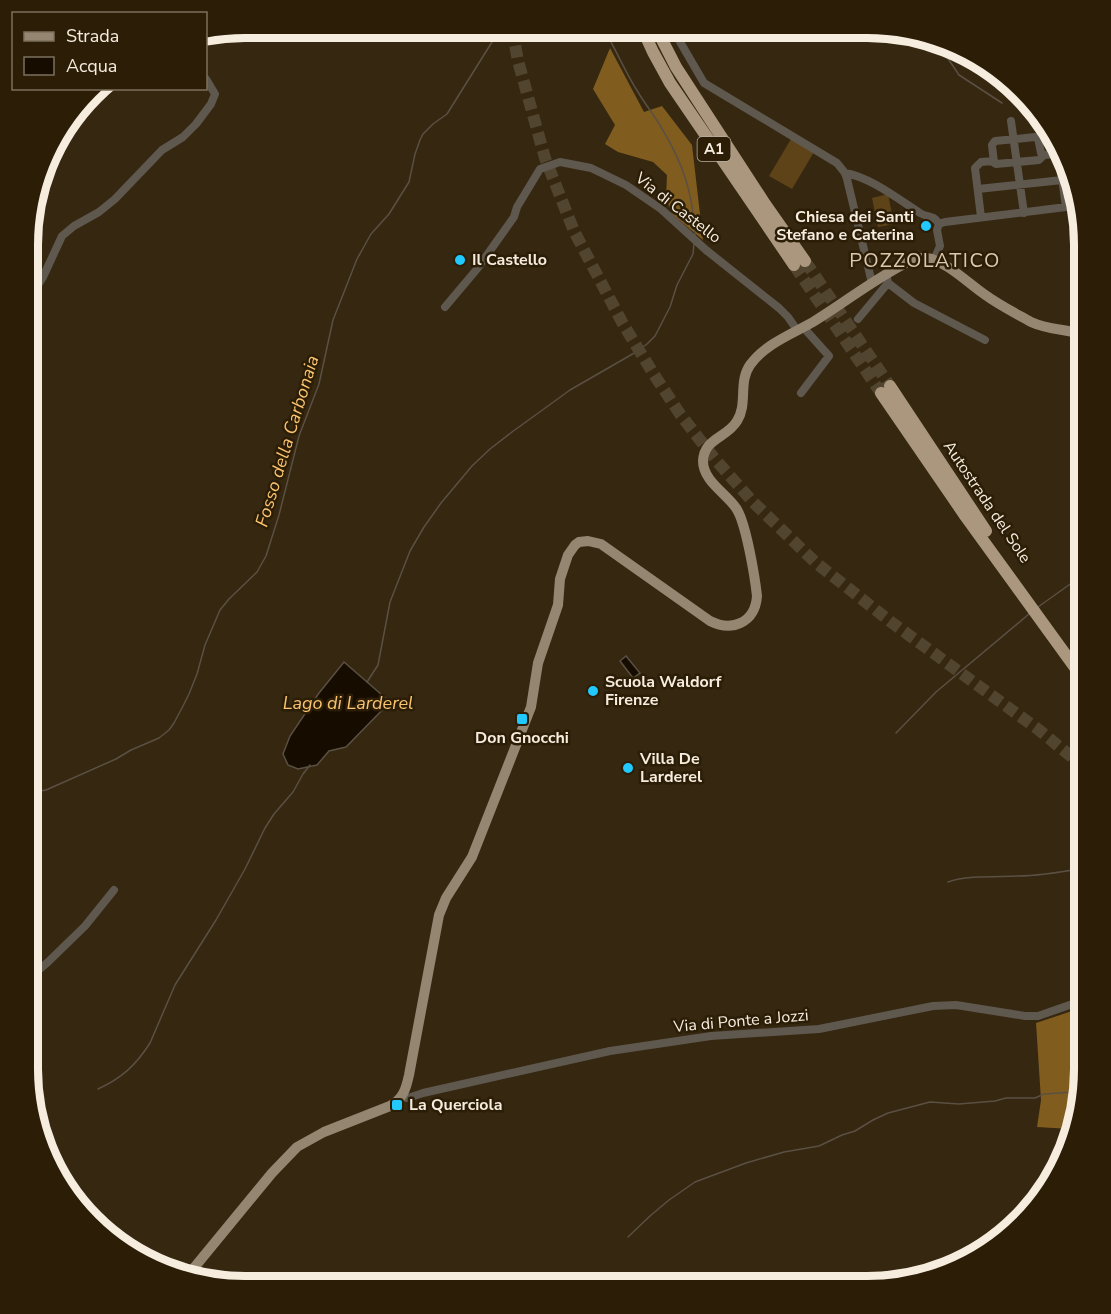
<svg xmlns="http://www.w3.org/2000/svg" width="1111" height="1314" viewBox="0 0 1111 1314" font-family="'Nunito Sans',sans-serif">
  <style>
    .green { fill: #5e4318 }
    .forest { fill: #815c1f }
    .water { fill: #170c00; stroke: #5a5043; stroke-width: 1.5 }
    .lines { fill: none; stroke-linecap: round; stroke-linejoin: round }
    .stream { stroke: #5a5043; stroke-width: 1.5 }
    .highway-tunnel { stroke: #52452f; stroke-width: 12; stroke-dasharray: 12 6; stroke-linecap: butt }
    .minor { stroke: #5f584e; stroke-width: 8 }
    .major { stroke: #958671; stroke-width: 10 }
    .highway { stroke: #aa977e; stroke-width: 12 }
    .poi-dot { fill: #22c9fe; stroke: #2b1d06; stroke-width: 2 }
    .labels { text-anchor: middle; dominant-baseline: central; stroke-width: 5; stroke-linejoin: round; paint-order: stroke }
    .shield { fill: #2b1d06; stroke: #b9af9e; stroke-width: 1.5 }
    .shield-label { font-size: 15px; font-weight: bold; fill: #f6eddf }
    .street-label { font-size: 16px; fill: #f6eddf; stroke: #2b1d06 }
    .poi-label { font-size: 16px; font-weight: bold; fill: #f6eddf; stroke: #2b1d06; text-anchor: start }
    .water-label { font-size: 18px; font-style: italic; fill: #fbc470; stroke: #2b1d06 }
    .quarter-label { font-size: 20px; letter-spacing: 1.5px; fill: #dbc8ae; stroke: #2b1d06 }
    .rim { fill: none; stroke: #f6eddf; stroke-width: 8 }
  </style>
  <rect width="100%" height="100%" fill="#352710"/>
  <path class="green" d="M791 139 814 152 792 189 769 176Z
    M888 194 894 224 878 227 872 198Z"/>
  <path class="forest" d="M610 48 644 112 662 106 692 145 703 240 672 214 666 198 667 175 653 162 618 152 605 144 615 125 593 89Z
    M1084 1007V1084L1070 1129 1037 1127 1041 1100 1036 1023Z"/>
  <path class="water" d="M626 656 640 673 633 678 620 661Z
    M344 662 390 702 346 747 329 751 317 765 298 769 288 765 283 754 290 736 319 693Z"/>
  <g class="lines">
    <path class="stream" d="M603 28C616 49 625 72 638 92 645 104 654 115 661 127 683 163 693 193 695 235
      M939 45 959 75 1002 103
      M1038 607 1073 582 1084 590
      M367 682 378 665 390 602 410 551 424 527 441 503 472 466 490 449 512 432 570 390 636 352 647 344 655 336 670 307 677 285 693 254 694 243
      M896 733 936 692 1029 614
      M28 793 46 790 116 759 131 750 159 738 169 730 174 723 183 706 189 694 197 674 205 645 220 610 229 599 257 572 266 556 279 515 299 436 319 384 333 320 357 259 371 234 389 214 409 182 415 154 420 140 423 134 433 124 447 114 492 42 508 28
      M948 882C967 875 998 877 1018 876 1040 876 1062 872 1084 868
      M98 1089C122 1078 136 1065 150 1043L175 985 216 920 245 869 265 828 274 814 293 792 303 774 310 765
      M628 1237 650 1216 669 1200 695 1182 746 1163 784 1152 819 1146 842 1135 855 1131 873 1120 888 1113 930 1102 959 1104 995 1101 1006 1098H1035L1044 1094 1074 1092 1082 1088"/>
    <path class="highway-tunnel" d="M512 28 518 61 545 158 574 231 623 324 653 373 680 414 714 458 753 502 815 562 891 622 1039 730 1084 767
      M805 261 890 386
      M794 265 881 393"/>
    <path class="minor" d="M672 28 704 83 837 163 845 173 847 179 872 283
      M206 35V33
      M1011 121 1024 213
      M1044 155 1039 160 996 164 994 163 992 145 995 141 1035 137 1038 138 1041 153 1044 155 1056 154 1059 157 1066 207
      M845 173C870 177 898 199 920 213 928 218 933 214 939 224
      M978 189 1062 180
      M981 217 975 168 981 162 994 161
      M939 224 945 222 1074 206
      M934 260 940 246 937 230 939 224
      M888 283 914 303 985 340
      M29 299 43 277 62 236 74 226 99 212 115 199 162 150 183 137 196 124 211 104 215 94 206 79
      M445 307 477 269 514 217 517 207 540 169 560 162 591 168 626 185 661 209 706 250 779 308 788 317 797 330
      M858 319 888 283 887 278
      M801 393 829 356 803 327
      M27 980 48 962 85 926 114 890
      M402 1097 408 1098 423 1093 610 1051 711 1036 819 1029 933 1006 956 1005 1025 1016H1038L1084 1000"/>
    <path class="major" d="M189 1274 272 1173 297 1147 324 1132 390 1106C403 1099 406 1089 409 1075L439 915 446 898 472 857 531 707 538 663 558 605 560 579 568 555 575 545 579 542 588 541 601 544 710 621C732 632 755 623 757 596 755 578 746 522 736 508 726 493 703 481 703 461 704 438 727 438 737 421 748 404 738 382 750 365 765 344 792 334 813 322 846 302 875 278 910 261 915 259 921 257 927 258 946 261 968 283 984 294 999 305 1015 313 1031 322 1048 330 1067 329 1084 335"/>
    <path class="highway" d="M642 28 653 52 670 83 794 265
      M656 28 676 67 765 204 805 261
      M890 386 986 531
      M881 393 966 517 1084 680"/>
  </g>
  <g class="poi-dot">
    <circle cx="926" cy="226" r="6"/>
    <circle cx="460" cy="260" r="6"/>
    <circle cx="593" cy="691" r="6"/>
    <rect x="516" y="713" width="12" height="12" rx="3"/>
    <circle cx="628" cy="768" r="6"/>
    <rect x="391" y="1099" width="12" height="12" rx="3"/>
  </g>
  <g class="labels">
    <rect class="shield" x="697.5" y="137" width="33" height="24" rx="4.5"/>
    <g class="shield-label">
      <text x="714" y="149">A1</text>
    </g>
    <g class="street-label">
      <text transform="translate(678 208) rotate(38)">Via di Castello</text>
      <text transform="translate(987 502) rotate(56)">Autostrada del Sole</text>
      <text transform="translate(741 1021) rotate(-5)">Via di Ponte a Jozzi</text>
    </g>
    <g class="poi-label">
      <text x="914" y="217" text-anchor="end">Chiesa dei Santi<tspan x="914" dy="18">Stefano e Caterina</tspan></text>
      <text x="472" y="260">Il Castello</text>
      <text x="605" y="682">Scuola Waldorf<tspan x="605" dy="18">Firenze</tspan></text>
      <text x="522" y="738" text-anchor="middle">Don Gnocchi</text>
      <text x="640" y="759">Villa De<tspan x="640" dy="18">Larderel</tspan></text>
      <text x="409" y="1105">La Querciola</text>
    </g>
    <g class="water-label">
      <text transform="translate(287 441) rotate(-73)">Fosso della Carbonaia</text>
      <text x="348" y="703">Lago di Larderel</text>
    </g>
    <g class="quarter-label">
      <text x="925" y="260">POZZOLATICO</text>
    </g>
  </g>
  <path d="M0 0H1111V1314H0ZM245 38H867A207 207 0 0 1 1074 245V1069A207 207 0 0 1 867 1276H245A207 207 0 0 1 38 1069V245A207 207 0 0 1 245 38Z" fill="#2b1d06" fill-rule="evenodd"/>
  <path class="rim" d="M245 38H867A207 207 0 0 1 1074 245V1069A207 207 0 0 1 867 1276H245A207 207 0 0 1 38 1069V245A207 207 0 0 1 245 38Z"/>
  <rect x="12" y="12" width="195" height="78" fill="#2b1d06" stroke="#7c705d" stroke-width="1.5"/>
  <rect x="24" y="32" width="30" height="9" fill="#958671" stroke="#7c705d" stroke-width="1.5"/>
  <text x="66" y="42" font-size="18" fill="#f6eddf">Strada</text>
  <rect x="24" y="57" width="30" height="18" fill="#170c00" stroke="#7c705d" stroke-width="1.5"/>
  <text x="66" y="72" font-size="18" fill="#f6eddf">Acqua</text>
</svg>
